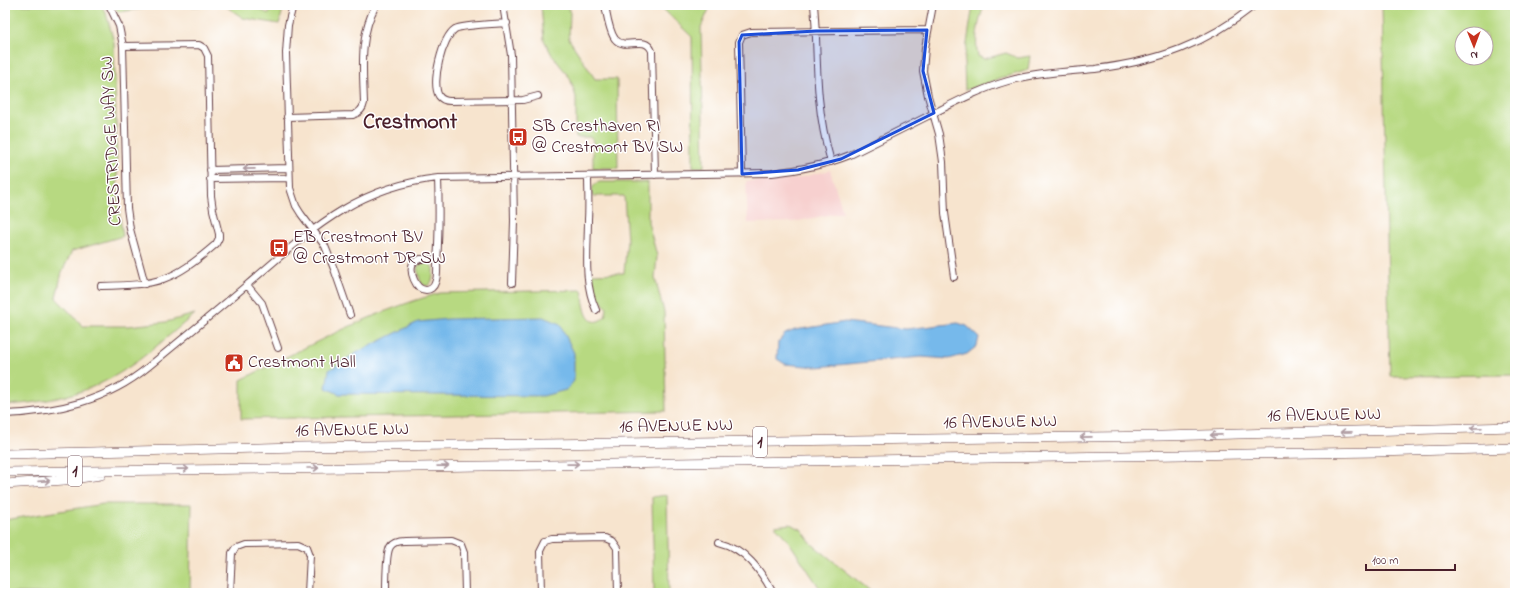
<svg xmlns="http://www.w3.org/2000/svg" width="1520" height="598" viewBox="0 0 1520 598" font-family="'Indie Flower',sans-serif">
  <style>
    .built { fill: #f7d0cf }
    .green { fill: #b7d981; stroke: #807c56; fill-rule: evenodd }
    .water { fill: #76b9eb; stroke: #606c8b }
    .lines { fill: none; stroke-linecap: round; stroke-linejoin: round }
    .minor-casing { stroke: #643d43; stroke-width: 8 }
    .highway-casing { stroke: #643d43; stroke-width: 10 }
    .minor { stroke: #fff; stroke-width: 6 }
    .highway { stroke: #fff; stroke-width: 9 }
    .oneway { stroke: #ae9aa0 }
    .marked { fill: #1d4ed8; fill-opacity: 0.2; stroke: #1d4ed8; stroke-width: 3; stroke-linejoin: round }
    .labels { text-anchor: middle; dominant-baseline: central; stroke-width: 3; stroke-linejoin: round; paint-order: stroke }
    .shield { fill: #fff; stroke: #80626b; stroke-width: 1 }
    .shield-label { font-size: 17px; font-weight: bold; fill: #4a1f2b }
    .poi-label { font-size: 18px; fill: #4a1f2b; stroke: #fff; text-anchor: start }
    .street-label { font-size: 18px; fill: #4a1f2b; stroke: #fff }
    .district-label { font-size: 22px; font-weight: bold; fill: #4a1f2b; stroke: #fff }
  </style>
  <rect width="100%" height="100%" fill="#fff"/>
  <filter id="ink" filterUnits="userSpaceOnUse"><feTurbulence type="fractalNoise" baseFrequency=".025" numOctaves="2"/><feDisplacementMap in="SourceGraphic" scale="8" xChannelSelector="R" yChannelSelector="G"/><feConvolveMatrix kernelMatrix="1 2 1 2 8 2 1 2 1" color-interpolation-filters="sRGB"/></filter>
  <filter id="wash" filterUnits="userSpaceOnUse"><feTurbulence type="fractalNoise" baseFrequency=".012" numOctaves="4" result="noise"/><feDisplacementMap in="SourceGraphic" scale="16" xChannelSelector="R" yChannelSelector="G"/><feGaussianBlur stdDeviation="0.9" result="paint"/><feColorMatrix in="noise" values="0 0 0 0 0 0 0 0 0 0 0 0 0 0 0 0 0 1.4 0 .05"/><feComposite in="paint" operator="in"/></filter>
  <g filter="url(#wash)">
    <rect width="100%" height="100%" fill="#f7e4ce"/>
    <path class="built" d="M830 170 843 212 793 222 748 223 746 181 795 179Z"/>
    <path class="green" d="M5 5H101L106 13 114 42 118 206 123 236 72 251 62 272 56 298 83 326H128L166 322 195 314C173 332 149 354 126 369 91 393 47 403 5 405Z
      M114 5H250L269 14 273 5H284L279 24 243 18 224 5 148 8 118 12Z
      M541 5H567L570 13 569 39 595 79H617L618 168H593V141L590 137H576V97L570 78 552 55 544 40Z
      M659 5H713L710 7 701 27 704 167H693L692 37Z
      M973 5H984C979 21 974 39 978 56L984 59 1006 53 1018 58 1030 56 1028 70 965 90 964 63Z
      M1382 5H1515V375L1390 376ZM1462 34H1486V58H1462Z
      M600 182H648V222L657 256 655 278 664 312 666 411 241 419V380C305 348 370 312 440 293L582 290C584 302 585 333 605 317L607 308 593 292 591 274 624 273 627 240 624 196H592C592 189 592 184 600 182Z
      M428 263 430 264 433 268C433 275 434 284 426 286L421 283 417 268 420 264Z
      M667 495 669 593H654L652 497Z
      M103 504H192L190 593H5V520Z
      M790 524 801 529 812 544 873 593H823L787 539 775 526Z"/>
    <path class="water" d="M543 317 560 324 574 353V381L566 390 543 396 339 394 326 388 329 370 356 353 418 322 448 319Z
      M845 322 906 329 958 323 967 326 979 337 977 346 967 354 949 359 921 357 817 367 785 364 777 359 778 342 785 334 795 330Z"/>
  </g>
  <g filter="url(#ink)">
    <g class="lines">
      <defs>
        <path id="minor" d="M109 5 119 26 123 46
          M293 5 288 25 286 53 290 188 296 206 301 214 325 246 334 269 350 315
          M503 5 511 55 514 221 512 283
          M605 5C607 15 609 31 615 39 625 51 645 34 652 51L655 175
          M814 5C817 36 816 67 819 98 821 120 825 141 831 162
          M933 5 925 48 923 71 928 96 939 134 943 162 945 213 954 277
          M507 23C497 24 462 25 455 29 442 38 431 83 439 96 442 100 445 101 450 101L523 100 538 96
          M287 117 353 115C359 113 363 109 364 103 363 69 359 35 376 5
          M210 170 288 168
          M742 174 739 42 742 35 751 32 927 30
          M588 176C588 190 589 205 588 219 588 250 583 282 596 310
          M210 179 289 178
          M437 259H420L413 263C409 271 415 290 426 290 430 290 434 287 435 283 438 277 437 268 437 262 439 234 439 206 438 178
          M247 285 262 303 278 348
          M101 286C158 285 172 282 216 244L219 238V234L213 210 211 196 208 56 204 48 199 45 123 46 127 208 130 229 145 284
          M5 414C57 412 107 401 148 367 181 340 215 312 248 284 309 232 354 187 438 178L772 173C799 170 825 165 850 155 876 142 902 129 928 116 954 103 980 89 1008 81 1036 73 1066 72 1095 69 1158 61 1205 45 1255 5
          M719 542C745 548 761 571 773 593
          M230 593 232 553 236 547 244 544 298 543 307 547 310 555 308 593
          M386 593C386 584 386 554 390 547 393 542 398 541 404 541L451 540 461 544 464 552 465 593
          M541 593 540 551 545 541 552 539 605 538 612 541 617 548 618 593"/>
        <path id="highway" d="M5 454 299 447 1162 436 1515 427
          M5 472 352 468 1378 452 1515 448
          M5 484 65 480 101 475"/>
      </defs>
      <use href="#minor" class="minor-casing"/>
      <use href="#highway" class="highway-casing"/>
      <use href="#minor" class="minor"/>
      <use href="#highway" class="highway"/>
    </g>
    <defs><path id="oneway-shaft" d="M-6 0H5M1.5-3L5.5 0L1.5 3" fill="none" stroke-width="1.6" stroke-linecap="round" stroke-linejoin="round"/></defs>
    <g class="oneway">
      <use href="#oneway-shaft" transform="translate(249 169) rotate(179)"/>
      <use href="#oneway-shaft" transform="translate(1476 428) rotate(178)"/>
      <use href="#oneway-shaft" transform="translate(1346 432) rotate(179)"/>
      <use href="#oneway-shaft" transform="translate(1216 435) rotate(179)"/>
      <use href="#oneway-shaft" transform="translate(1086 437) rotate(179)"/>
      <use href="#oneway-shaft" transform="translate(573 464) rotate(-1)"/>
      <use href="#oneway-shaft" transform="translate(443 466) rotate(-1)"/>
      <use href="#oneway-shaft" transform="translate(313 468)"/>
      <use href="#oneway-shaft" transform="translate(183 469) rotate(-1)"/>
      <use href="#oneway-shaft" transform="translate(44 481) rotate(-4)"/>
    </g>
  </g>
  <path class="marked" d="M927 30 923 71 934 113 841 159 798 170 742 174 739 42 742 35 816 31Z"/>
  <defs>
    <symbol id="bus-square" viewBox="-11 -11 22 22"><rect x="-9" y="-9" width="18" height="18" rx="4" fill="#c8321e" stroke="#fff"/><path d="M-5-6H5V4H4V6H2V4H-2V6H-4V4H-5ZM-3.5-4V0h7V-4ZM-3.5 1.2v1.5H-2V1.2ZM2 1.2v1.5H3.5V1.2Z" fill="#fff"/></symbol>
    <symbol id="civic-square" viewBox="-11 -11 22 22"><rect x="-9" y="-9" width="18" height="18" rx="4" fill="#c8321e" stroke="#fff"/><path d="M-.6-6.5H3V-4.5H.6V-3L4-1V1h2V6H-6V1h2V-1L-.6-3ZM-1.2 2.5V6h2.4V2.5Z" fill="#fff"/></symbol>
  </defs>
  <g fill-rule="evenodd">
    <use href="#bus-square" x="507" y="126" width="22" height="22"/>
    <use href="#bus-square" x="268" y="237" width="22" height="22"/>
    <use href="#civic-square" x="223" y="352" width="22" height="22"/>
  </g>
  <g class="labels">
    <g class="shield">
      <rect x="753" y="427" width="14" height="30" rx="3"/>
      <rect x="68" y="456" width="14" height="30" rx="3"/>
    </g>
    <g class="shield-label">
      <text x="760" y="442">1</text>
      <text x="75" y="471">1</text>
    </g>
    <g class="poi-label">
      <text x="532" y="127">SB Cresthaven RI<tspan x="532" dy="21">@ Crestmont BV SW</tspan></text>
      <text x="293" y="238">EB Crestmont BV<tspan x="293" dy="21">@ Crestmont DR SW</tspan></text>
      <text x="248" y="363">Crestmont Hall</text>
    </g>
    <g class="street-label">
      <text transform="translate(112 141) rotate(-93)">CRESTRIDGE WAY SW</text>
      <text transform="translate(1324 416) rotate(-1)">16 AVENUE NW</text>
      <text transform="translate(1000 423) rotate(-1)">16 AVENUE NW</text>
      <text transform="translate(676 427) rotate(-1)">16 AVENUE NW</text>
      <text transform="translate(352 431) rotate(-1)">16 AVENUE NW</text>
    </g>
    <g class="district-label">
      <text x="410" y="123">Crestmont</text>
    </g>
  </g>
  <rect width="1520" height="598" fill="none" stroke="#fff" stroke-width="20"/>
  <g transform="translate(1474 46) rotate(179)"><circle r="19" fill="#ffffff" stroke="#b7a5aa"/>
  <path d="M0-3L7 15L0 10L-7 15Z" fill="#c8321e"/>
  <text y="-6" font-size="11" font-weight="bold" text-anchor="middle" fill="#4a1f2b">N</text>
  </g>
  <path d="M1366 564v6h89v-6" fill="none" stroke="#4a1f2b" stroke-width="2"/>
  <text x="1372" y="564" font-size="12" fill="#4a1f2b" stroke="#ffffff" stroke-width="3" paint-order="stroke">100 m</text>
</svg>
